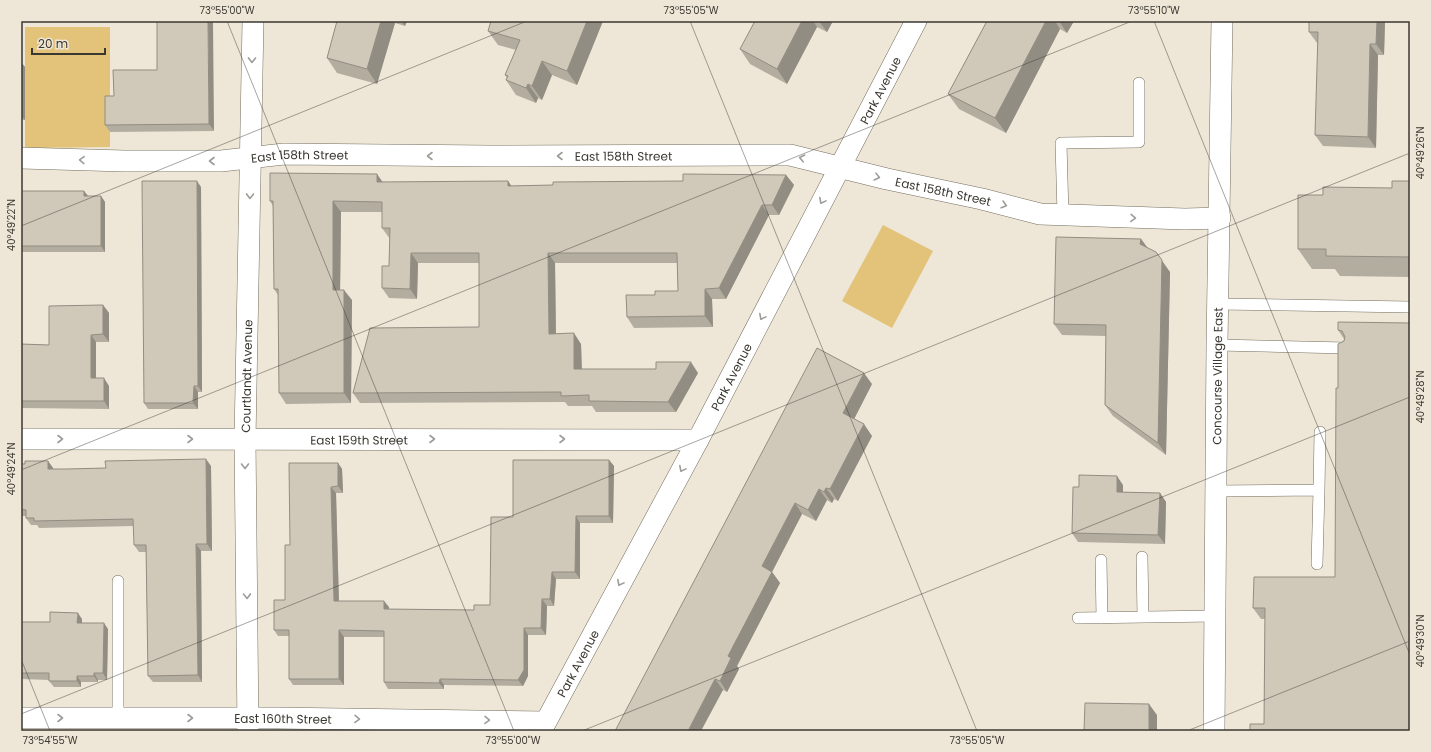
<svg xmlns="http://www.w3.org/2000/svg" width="1431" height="752" viewBox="0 0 1431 752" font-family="Poppins,sans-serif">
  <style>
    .green { fill: #e2c379 }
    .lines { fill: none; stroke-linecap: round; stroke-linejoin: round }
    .service-casing { stroke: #746e5f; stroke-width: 12 }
    .minor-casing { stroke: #746e5f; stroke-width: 22 }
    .service { stroke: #fff; stroke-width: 11 }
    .minor { stroke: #fff; stroke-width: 21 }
    .wall { fill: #b3ada0 }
    .shaded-wall { fill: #928d82 }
    .building { fill: #d0c9ba; stroke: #928d82 }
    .oneway { stroke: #9d9c98 }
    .ticks { fill: none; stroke: #3b3832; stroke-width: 1; stroke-opacity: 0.45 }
    .labels { text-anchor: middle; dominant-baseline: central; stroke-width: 3.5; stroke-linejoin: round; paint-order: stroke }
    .street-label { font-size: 12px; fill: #3b3832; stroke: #eee7d7 }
    .neatline { fill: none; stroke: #3b3832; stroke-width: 1.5 }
    .ticks-label { font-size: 10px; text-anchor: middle; fill: #3b3832 }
  </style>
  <rect width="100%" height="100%" fill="#eee7d7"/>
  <path class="green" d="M25 27H110V147L25 148Z
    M883 225 933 251 892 328 842 301Z"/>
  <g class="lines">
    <defs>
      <path id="service" d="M1063 215 1061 143 1139 142V83
        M1217 304 1410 307
        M1217 345 1346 348
        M1216 491 1319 490 1320 432
        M1142 557 1143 617
        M1101 560 1102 618
        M1317 564 1319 490
        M118 581V718
        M1078 618 1215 616"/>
      <g id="minor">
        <path id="s1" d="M21 158 124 161H221L284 154 489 156 790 155 887 179 982 199 1040 214 1185 219 1220 218"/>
        <path id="s2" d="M21 439 698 440"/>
        <path id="s3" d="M21 718H277L545 722"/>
        <path id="s4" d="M248 731 245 439 253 21"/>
        <path id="s5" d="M541 731 698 440 916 21"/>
        <path id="s6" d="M1214 731 1217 345 1222 21"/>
      </g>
    </defs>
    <use href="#service" class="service-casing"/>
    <use href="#minor" class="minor-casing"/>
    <use href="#service" class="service"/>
    <use href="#minor" class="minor"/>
  </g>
  <path class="wall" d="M157 21 214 131 110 132 105 125 114 96 157 70Z
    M337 21H407L405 26 395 23 377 84 337 73 327 58Z
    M603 21 577 85 552 75 542 100 538 98 536 103 516 95 506 80 507 78 505 75 516 50 498 45 488 31Z
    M755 21H833L827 32 817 27 787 84 750 64 740 49Z
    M987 21H1074L1067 33 1060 29 1006 133 959 109 948 94Z
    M1309 21H1385L1384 55H1378L1376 148 1323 146 1315 135 1318 43H1317L1309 32Z
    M21 62 25 67V120H21Z
    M786 175 794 185 779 215H769L726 299H712L713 327 634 328 627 317 655 295 678 291 677 263H555L556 334 581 344 582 369 698 373 676 412H596L592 406H568L565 402 360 403 353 393 479 327V263H418L417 299 389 298 382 288 389 266 390 239 382 228V212H341L340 290 352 300 351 403 286 404 279 393 278 295 274 289 273 206 270 201 383 182 508 181 511 186 553 185 683 181Z
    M1410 181V277L1340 276 1335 269H1312L1298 249 1323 195 1392 188Z
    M201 187 202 392H198V409H148L144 403Z
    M21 191 88 196H101L105 202V252H21Z
    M1141 239 1147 247 1170 272 1166 455 1113 416 1105 405 1106 336 1062 335 1054 324Z
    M103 305 109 313V342H96V378L109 386V409L21 408V344L49 345Z
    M1410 323V731L1264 724 1265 619H1261L1253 608 1335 577 1344 339 1338 330Z
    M872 384 854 419 872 436 838 501 834 499 832 503 827 500 816 521 802 514 772 572 780 583 737 666 739 669 727 692 723 690 615 731Z
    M609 460 614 466 613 523H580V579H556L554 606H547L546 635H528V676L523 686 444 685V689H388L384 682V637H344V685H293L289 679V636H278L274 630 285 600 290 545 338 463 342 469 343 493H336L339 601 389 607V609L474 610 490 605 513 517Z
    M48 461 53 468V469H67L211 466 212 551H201L202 682H153L148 676 146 552H139L134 545V526L39 528 37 525H31L26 518V516H21V464Z
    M1123 485V492L1160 493 1166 502 1165 544 1078 542 1072 533 1079 487Z
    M82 619V623L108 629 107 680H98V682H81V687H54L49 681V680L21 679V622H50Z"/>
  <path class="shaded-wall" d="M208 21H213L214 131 209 124Z
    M381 21H393L395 23 377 84 367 69Z
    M401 21H407L405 26Z
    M587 21H603L577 85 567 71Z
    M802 21H813L817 27 787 84 777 69Z
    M819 21H833L827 32Z
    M1046 21H1055L1060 29 1006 133 995 118Z
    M1059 21H1074L1067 33Z
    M1377 21H1385L1384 55 1376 44Z
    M1370 44 1378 55 1376 148 1368 137Z
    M542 61 552 75 542 100 532 86Z
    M21 62 25 67V120L21 115Z
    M528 84 538 98 536 103 526 88Z
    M377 174 384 184 377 182Z
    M786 175 794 185 779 215 772 205Z
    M197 181 201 187 202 392 198 386Z
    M508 181 515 191 508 186Z
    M84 191 89 197 84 196Z
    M101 196 105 202V252L101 246Z
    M333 201 341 212 340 300 333 290Z
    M762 205 769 215 726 299 719 288Z
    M1141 239 1149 250 1140 244Z
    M1156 252 1170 272 1166 455 1158 443Z
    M411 253 418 263 417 299 410 289Z
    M548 253 555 263 556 344 549 334Z
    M705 289 712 299 713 327 705 316Z
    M344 290 352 300 351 403 344 393Z
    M103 305 109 313V342L103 334Z
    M574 333 581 344 582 379 574 369Z
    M91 335 96 342V386L91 378Z
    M691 362 698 373 676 412 668 402Z
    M864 373 872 384 851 425 843 413Z
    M104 378 109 386V409L104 401Z
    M194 386 198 392V409L193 403Z
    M864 424 872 436 838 501 830 489Z
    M206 459 211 466 212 551 207 544Z
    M609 460 614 466 613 523 609 516Z
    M48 461 53 468V476L48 469Z
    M338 463 342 469 343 493 338 486Z
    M1117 476 1123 485V501L1117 492Z
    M331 487 336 493 339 607 334 601Z
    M826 488 834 499 832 503 824 492Z
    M819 489 827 500 816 521 808 510Z
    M1160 493 1166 502 1165 544 1158 535Z
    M795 503 802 514 772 572 780 583 737 666 739 669 727 692 720 681 728 656 762 566Z
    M576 516 580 523V579L575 572Z
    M196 544 201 551 202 682 198 675Z
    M552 572 556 579 554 606 550 599Z
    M542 599 547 606 546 635 541 628Z
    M384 601 389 607V616L384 609Z
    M78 613 82 619V629L77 623Z
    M104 623 108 629 107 680 103 673Z
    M524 628 528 635V676L523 686 518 680Z
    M339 630 344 637V685L339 679Z
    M94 673 98 680V682L94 676Z
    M77 676 81 682V687L77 681Z
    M440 679 444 685V689L439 683Z
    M715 679 723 690 701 731H688Z
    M1149 704 1157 715V731H1149Z"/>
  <path class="building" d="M157 21H208L209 124 105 125V96H114L113 70H157Z
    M337 21H381L367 69 327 58Z
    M491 21H587L567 71 542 61 532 86 528 84 526 88 506 80 508 76 505 75 520 40 488 31Z
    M755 21H802L777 69 740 49Z
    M987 21H1046L995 118 948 94Z
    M1309 21H1377L1376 44H1370L1368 137 1315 135 1318 32H1309Z
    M270 173 377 174V182L508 181V186L553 185V182L683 181V174L786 175 772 205H762L719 288 705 289V316L627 317 626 295H655V291H678L677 253H548L549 334 574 333V369H656V362H691L668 402 589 401V395L561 396V392L353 393 370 328 479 327V253H411L410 289 382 288V266H389L390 228H382V202L333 201V290H344V393H279L278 289H274L273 201H270Z
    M142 181H197L198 386H194L193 403H144Z
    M1392 181H1410V257L1326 256V249H1298V195H1323V187L1392 188Z
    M21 191H84V196H101V246H21Z
    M1056 237 1141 239 1140 244 1156 252 1162 260 1158 443 1105 405 1106 325 1054 324Z
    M103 305V334L91 335V378H104V401H21V344L49 345V306Z
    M1338 322 1410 323V731H1250V724H1264L1265 608H1253L1254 577H1335L1336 388H1338V344L1344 341 1345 337 1342 331 1338 330Z
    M817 348 864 373 843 413 864 424 830 489 826 488 824 492 819 489 808 510 795 503 762 566 772 572 728 656 731 658 720 681 715 679 688 731H615Z
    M206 459 207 544H196L198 675 148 676 146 545H134L133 519 34 521V518H26V510L21 509V464H25V461H48V469H67L106 468 105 461Z
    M513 460H609V516H576L575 572H552L550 599H542L541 628H524V670L518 680 440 679 439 683 384 682V631L339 630V679H289V630H274V600H285V545H290L289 463H338V486L331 487 334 601H384V609L474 610V605H490L491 517H513Z
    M1079 475 1117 476V492L1160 493 1158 535 1072 533 1073 487H1079Z
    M50 612 78 613 77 623H104L103 673H94V676H77V681H49V673H21V622H50Z
    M1085 703 1149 704V731H1084Z"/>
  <defs><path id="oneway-chevron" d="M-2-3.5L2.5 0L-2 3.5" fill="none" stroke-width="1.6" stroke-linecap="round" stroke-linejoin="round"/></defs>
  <g class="oneway">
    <use href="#oneway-chevron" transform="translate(252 60) rotate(91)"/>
    <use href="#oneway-chevron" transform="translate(430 156) rotate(-180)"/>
    <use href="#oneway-chevron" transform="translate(560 156) rotate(180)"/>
    <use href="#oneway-chevron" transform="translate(802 158) rotate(-167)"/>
    <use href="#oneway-chevron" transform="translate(82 160) rotate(-178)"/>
    <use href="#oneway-chevron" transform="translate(212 161) rotate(-180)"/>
    <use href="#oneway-chevron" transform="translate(877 177) rotate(14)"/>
    <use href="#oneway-chevron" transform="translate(250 196) rotate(91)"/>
    <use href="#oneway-chevron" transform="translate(822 201) rotate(118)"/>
    <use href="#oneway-chevron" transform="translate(1004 205) rotate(16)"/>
    <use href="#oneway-chevron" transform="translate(1133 218) rotate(2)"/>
    <use href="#oneway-chevron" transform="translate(762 317) rotate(118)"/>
    <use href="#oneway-chevron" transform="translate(60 439)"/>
    <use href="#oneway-chevron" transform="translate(190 439)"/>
    <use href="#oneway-chevron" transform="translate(432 439)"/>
    <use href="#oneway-chevron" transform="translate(562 439)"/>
    <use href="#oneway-chevron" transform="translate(245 466) rotate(90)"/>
    <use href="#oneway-chevron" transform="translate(682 469) rotate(118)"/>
    <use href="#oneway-chevron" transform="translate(620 583) rotate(118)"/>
    <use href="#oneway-chevron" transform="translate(247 596) rotate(89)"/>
    <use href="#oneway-chevron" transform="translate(60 718)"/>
    <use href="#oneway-chevron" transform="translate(190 718)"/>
    <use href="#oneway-chevron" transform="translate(357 719) rotate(1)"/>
    <use href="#oneway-chevron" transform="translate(487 720) rotate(1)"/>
  </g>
  <path class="ticks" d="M227 21 514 731M690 21 977 731M1154 21 1410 655M21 226 527 21M21 470 1132 21M21 659 50 731M21 714 1410 153M582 731 1410 397M1187 731 1410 641"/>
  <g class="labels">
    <g class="street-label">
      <text stroke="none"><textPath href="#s5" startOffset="725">Park Avenue</textPath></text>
      <text stroke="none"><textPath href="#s1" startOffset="603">East 158th Street</textPath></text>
      <text stroke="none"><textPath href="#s1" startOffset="279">East 158th Street</textPath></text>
      <text stroke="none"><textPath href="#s1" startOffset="927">East 158th Street</textPath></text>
      <text stroke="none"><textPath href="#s4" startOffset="355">Courtlandt Avenue</textPath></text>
      <text stroke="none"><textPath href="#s6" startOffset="355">Concourse Village East</textPath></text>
      <text stroke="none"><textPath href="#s5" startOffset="402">Park Avenue</textPath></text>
      <text stroke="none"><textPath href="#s2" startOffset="338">East 159th Street</textPath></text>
      <text stroke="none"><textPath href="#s5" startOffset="77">Park Avenue</textPath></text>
      <text stroke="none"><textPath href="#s3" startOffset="262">East 160th Street</textPath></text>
    </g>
  </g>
  <rect width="1431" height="752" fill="none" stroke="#eee7d7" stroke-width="44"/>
  <path d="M32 48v6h73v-6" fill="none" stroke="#3b3832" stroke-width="2"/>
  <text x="38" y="48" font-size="12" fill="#3b3832" stroke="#eee7d7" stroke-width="3" paint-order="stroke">20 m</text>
  <rect x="22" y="22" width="1387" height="708" class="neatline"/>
  <g class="ticks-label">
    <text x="227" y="14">73°55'00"W</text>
    <text x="691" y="14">73°55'05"W</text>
    <text x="1154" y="14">73°55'10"W</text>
    <text transform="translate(1420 153) rotate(-90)" y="4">40°49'26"N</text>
    <text transform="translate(11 225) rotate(-90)" y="4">40°49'22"N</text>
    <text transform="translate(1420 397) rotate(-90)" y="4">40°49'28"N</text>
    <text transform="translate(11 469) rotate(-90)" y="4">40°49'24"N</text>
    <text transform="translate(1420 641) rotate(-90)" y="4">40°49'30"N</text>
    <text x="50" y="744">73°54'55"W</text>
    <text x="513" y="744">73°55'00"W</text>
    <text x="977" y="744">73°55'05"W</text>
  </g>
</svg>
